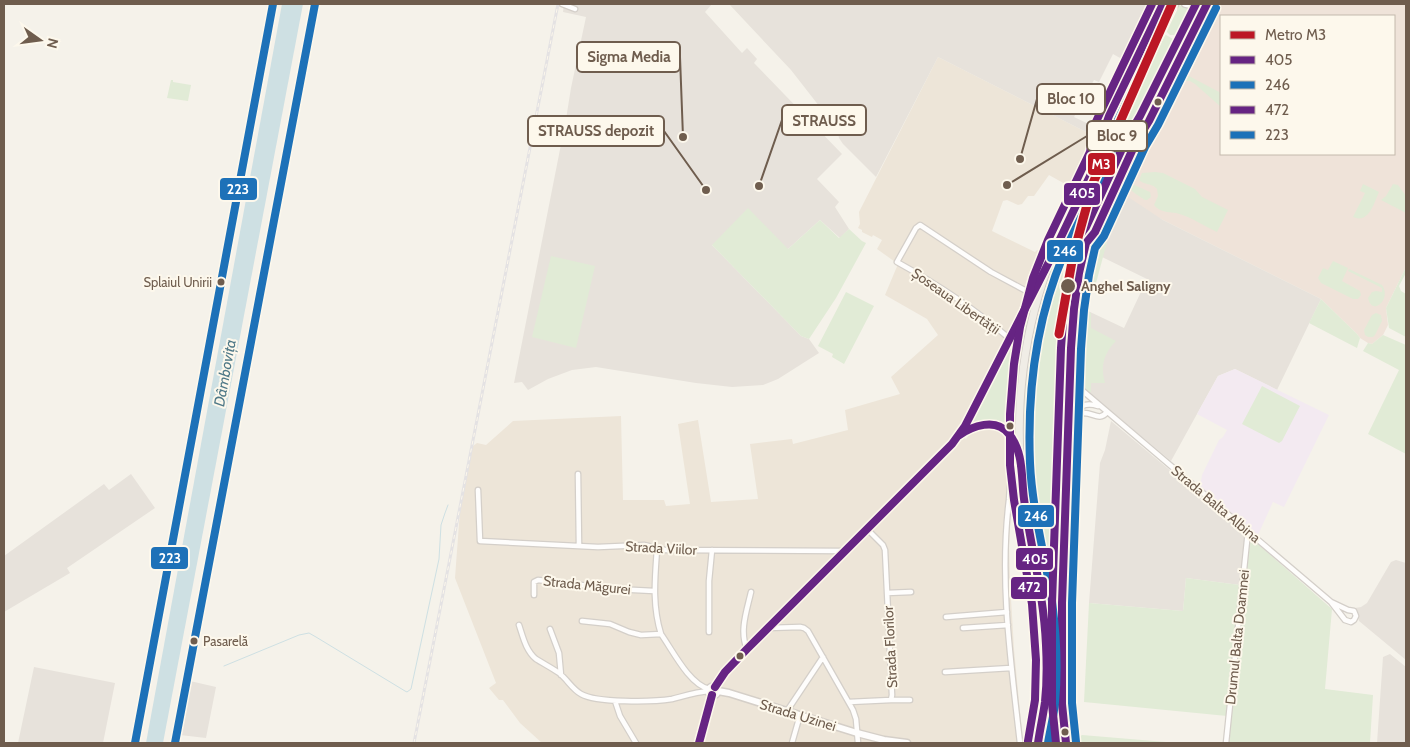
<svg xmlns="http://www.w3.org/2000/svg" width="1410" height="747" viewBox="0 0 1410 747" font-family="Cabin,sans-serif">
  <style>
    .residential { fill: #ede5d8 }
    .commercial { fill: #efe3d9; fill-rule: evenodd }
    .industrial { fill: #e7e2db }
    .education { fill: #f3eaf1 }
    .green { fill: #e1ebd6 }
    .water { fill: #cee0e3 }
    .lines { fill: none; stroke-linecap: round; stroke-linejoin: round }
    .stream { stroke: #cee0e3; stroke-width: 1 }
    .minor-casing { stroke: #d4cfc9; stroke-width: 7 }
    .tertiary-casing { stroke: #d4cfc9; stroke-width: 8 }
    .secondary-casing { stroke: #d5cfc8; stroke-width: 9 }
    .primary-casing { stroke: #d3cdc7; stroke-width: 9 }
    .minor { stroke: #fefdfc; stroke-width: 4.5 }
    .tertiary { stroke: #fefdfc; stroke-width: 5.5 }
    .secondary { stroke: #fefdfc; stroke-width: 6 }
    .primary { stroke: #f0ede6; stroke-width: 7 }
    .rail-casing { stroke: #e4e2e3; stroke-width: 3 }
    .rail { stroke: #fdf8ec; stroke-width: 1; stroke-dasharray: 4; stroke-linecap: butt }
    .primary-bridge-casing { stroke: #d3cdc7; stroke-width: 9; stroke-linecap: butt }
    .primary-bridge { stroke: #f0ede6; stroke-width: 7 }
    .bus-1-casing { stroke: #fdf8ec; stroke-width: 11 }
    .bus-2-casing { stroke: #fdf8ec; stroke-width: 11 }
    .bus-3-casing { stroke: #fdf8ec; stroke-width: 11 }
    .bus-4-casing { stroke: #fdf8ec; stroke-width: 11 }
    .bus-1 { stroke: #662483; stroke-width: 8 }
    .bus-2 { stroke: #1d71b8; stroke-width: 8 }
    .bus-3 { stroke: #662483; stroke-width: 8 }
    .bus-4 { stroke: #1d71b8; stroke-width: 8 }
    .metro-1-casing { stroke: #fdf8ec; stroke-width: 12 }
    .metro-1 { stroke: #bc1725; stroke-width: 9 }
    .bus-dot { fill: #6f5d4e; stroke: #fdf8ec; stroke-width: 2 }
    .labels { text-anchor: middle; dominant-baseline: central; stroke-width: 4; stroke-linejoin: round; paint-order: stroke }
    .bus-label { font-size: 13px; fill: #6f5d4e; stroke: #fdf8ec; text-anchor: end }
    .stop-label { font-size: 14px; font-weight: bold; fill: #6f5d4e; stroke: #fdf8ec; text-anchor: start }
    .street-label { font-size: 14px; fill: #6f5d4e; stroke: #fdf8ec }
    .water-label { font-size: 15px; font-style: italic; fill: #4e7887; stroke: #fdf8ec }
    .leader { fill: none; stroke: #6f5d4e; stroke-width: 2 }
    .callout-dot { fill: #6f5d4e; stroke: #fdf8ec; stroke-width: 2 }
    .callout { fill: #fdf8ec; stroke: #6f5d4e; stroke-width: 2 }
    .callout-label { font-size: 15px; text-anchor: middle; font-weight: bold; fill: #6f5d4e }
    .line-badge { stroke: #fdf8ec; stroke-width: 2 }
    .badge-label { font-size: 14px; text-anchor: middle; font-weight: bold; fill: #fff }
  </style>
  <rect width="100%" height="100%" fill="#f5f2ea"/>
  <path class="residential" d="M938 57 1094 136V149L1074 189 1049 175 1034 196H1028L1022 204 1018 205 1007 200 1003 201 992 231 1035 252 1037 250 1052 258 962 436 966 439 969 435 980 430 1000 428 1004 430 1012 445 1016 467 1011 506 1009 545 1010 582 1014 649 1023 743H542L520 723 503 700H499L489 688 496 683 455 578 461 497 473 446 477 443 486 445 513 421 621 416 623 500H664L666 506 690 504 678 424 698 420 711 502 758 499 750 444 792 439 793 444 848 430 845 410 900 394 891 377 938 335 927 319 885 295 898 264 877 249 882 240 873 235 872 237 862 232V230L858 228 860 224 859 212Z"/>
  <path class="commercial" d="M1213 4H1406V168L1405 176 1406 179V267L1386 308 1388 325 1383 335 1372 344 1368 343 1360 338 1357 334 1321 299 1113 195 1136 147 1184 62ZM1221 16H1394V154H1221Z"/>
  <path class="industrial" d="M564 4H712L705 12 742 53 747 48 757 59 754 63 842 154 817 179 839 202 835 207 849 229 840 238 820 220 788 249 712 245 801 336 809 339 819 353 778 379 763 385 732 387 696 383 596 367 572 370 548 379 528 390 522 382 514 383 566 119 571 88 586 17 563 12Z
    M729 4H1158L1129 63 1113 54 1099 82 1094 80 1074 117 1097 128 1094 136 938 57 876 177 843 144 839 138 837 129 791 70Z
    M1120 194 1125 195 1163 220 1321 299 1277 390 1235 369 1218 376 1171 461 1079 384 1083 313 1084 311H1088L1124 328 1147 279 1102 257 1107 242 1095 237 1113 195Z
    M1111 421 1245 533 1240 585 1186 578 1183 611 1089 603 1100 463 1105 450Z
    M131 474 155 508 67 568 70 573 4 612V556L104 484 109 490Z
    M1396 560 1406 563V660L1359 621 1355 608 1361 607 1367 603 1388 567 1391 562Z
    M1390 654 1406 667V743H1377L1383 657Z
    M34 667 115 683 103 743H18Z
    M190 681 216 687 206 738 180 735Z"/>
  <path class="education" d="M1235 369 1329 415 1284 507 1273 502 1258 535 1199 486 1201 482 1202 475 1219 440 1223 437 1227 430 1197 414 1218 376Z"/>
  <path class="green" d="M1179 5 1188 8 1175 35H1170L1167 32V30Z
    M1166 35 1173 39V41L1111 166 1091 211 1080 247 1075 268 1069 314 1067 343 1056 632 1054 654C1044 581 1025 508 1024 434 1023 380 1033 325 1050 274 1061 241 1078 210 1093 178 1117 131 1141 84 1163 36Z
    M1183 74 1187 75 1221 93V107L1195 84 1190 81H1184L1178 86 1175 84 1180 76Z
    M171 80H173V82L191 85 188 101 167 98Z
    M1174 87 1176 88 1144 151 1137 160 1136 168 1132 180V184L1150 192 1151 197 1147 200H1145C1137 195 1125 188 1125 178 1141 147 1158 118 1174 87Z
    M1155 172 1163 173 1195 189 1202 197 1228 210 1217 232C1204 226 1190 216 1176 213 1168 212 1159 212 1154 205L1158 196 1157 189C1152 183 1144 185 1139 180L1142 173Z
    M1363 184 1379 192C1374 203 1369 224 1353 217L1365 193 1360 191Z
    M1393 184 1398 185 1406 196V213L1381 200 1386 196Z
    M748 208 788 249 820 220 839 238 849 229 862 241 866 243 836 298 809 339 801 336 712 245Z
    M1095 237 1107 242 1095 287 1084 284C1080 267 1088 251 1095 237Z
    M551 256 595 266 576 348 532 337Z
    M1333 261 1348 268 1342 281 1360 291 1361 295 1358 299H1353L1321 283 1318 278 1323 268 1328 270Z
    M1406 267V273L1399 286 1401 291 1406 294V337L1389 328 1386 308Z
    M1349 269 1382 285C1392 299 1372 317 1368 298L1372 292 1376 291 1382 292V288L1348 271Z
    M1037 289C1025 336 1014 386 1016 435H1013C1001 417 988 423 969 426V424Z
    M846 292 874 306 844 364 832 357 833 354 818 346Z
    M1321 299 1357 334 1360 338 1357 348 1309 323Z
    M1084 311 1091 313V328L1116 341C1104 353 1100 366 1105 383H1091V392H1089L1079 384 1083 313Z
    M1376 313 1381 315 1382 321 1375 335 1373 337H1368L1365 335 1364 330 1372 315Z
    M1383 335 1406 345V454L1368 434 1399 370 1363 351 1368 343 1372 344Z
    M1262 386 1300 406 1282 441 1279 443 1242 424Z
    M1245 533 1332 609 1325 689 1373 695 1370 743H1224L1227 716 1084 702 1089 603 1183 611 1186 578 1240 585Z
    M1082 735 1178 743H1080L1079 737Z"/>
  <path class="water" d="M282 4H303L163 743H146Z"/>
  <g class="lines">
    <path class="stream" d="M224 666 299 635 309 633 316 637 405 691 407 692 411 689 439 559 441 525 445 513 448 505"/>
    <defs>
      <path id="minor" d="M562 4 575 9
        M1010 339C975 309 937 284 897 262L916 228 920 225 991 272 1032 294
        M1070 380 1331 602 1345 620 1351 622 1354 620 1356 616 1354 611 1348 610 1331 602
        M1070 448C1075 431 1068 397 1098 406
        M1019 456C1011 468 1010 485 1009 500 999 581 1011 663 1020 743
        M578 474 579 546
        M478 490 480 541 598 547 644 545 665 550 843 551
        M657 549C655 578 652 605 661 634 673 651 689 684 709 689
        M887 593 911 592
        M534 595V582L538 580 615 589 654 591
        M946 617 1007 612
        M582 621 610 624 629 632 641 635 661 634
        M519 625C523 637 526 651 536 659 544 664 552 668 559 673 567 679 572 689 581 694 596 703 653 702 672 699 684 696 696 692 709 691
        M768 628 800 627 804 628 808 631 853 710 856 719 858 743
        M963 628 1008 625
        M550 629 559 653 561 675
        M709 632V581L712 550
        M747 649C739 631 747 610 751 592
        M945 672 1011 668
        M891 700H910
        M615 701 620 716 636 743
        M849 702 891 700 892 695 885 550 883 545 867 529
        M787 711 823 657
        M792 743 800 715
        M1075 743 1070 708 1069 678 1078 422 1080 416 1083 413C1093 412 1099 422 1107 412
        M1226 743 1248 531"/>
      <path id="tertiary" d="M1185 4 1194 6 1203 4
        M1100 153 1105 127 1109 116 1163 4
        M1088 242 1095 232 1136 142 1149 121 1207 4"/>
      <path id="secondary" d="M1062 640 1063 715 1066 743
        M708.5 691a4.5 4.5 0 1 1 9 0a4.5 4.5 0 1 1-9 0Z
        M715 687 725 672 747 649 936 460 959 435 971 414 1044 270
        M718 691 729 693 857 733 884 740 907 743
        M135 743 273 4
        M175 743 315 4
        M699 743 712 695
        M1038 743 1046 693V660L1045 638"/>
      <path id="primary" d="M959 435C985 419 1005 419 1018 450
        M1050 743C1051 715 1053 684 1051 656 1049 641 1045 626 1043 611 1036 573 1029 536 1024 498 1012 413 1023 323 1057 244L1175 4
        M1056 743 1057 658 1062 603 1071 348C1074 315 1076 283 1084 251 1101 184 1136 124 1167 63"/>
    </defs>
    <use href="#minor" class="minor-casing"/>
    <use href="#tertiary" class="tertiary-casing"/>
    <use href="#secondary" class="secondary-casing"/>
    <use href="#primary" class="primary-casing"/>
    <use href="#minor" class="minor"/>
    <use href="#tertiary" class="tertiary"/>
    <use href="#secondary" class="secondary"/>
    <use href="#primary" class="primary"/>
    <defs>
      <path id="rail" d="M414 743 558 4"/>
    </defs>
    <use href="#rail" class="rail-casing"/>
    <use href="#rail" class="rail"/>
    <defs>
      <path id="primary-bridge" d="M1167 63 1196 4"/>
    </defs>
    <use href="#primary-bridge" class="primary-bridge-casing"/>
    <use href="#primary-bridge" class="primary-bridge"/>
    <defs>
      <path id="bus-1" d="M958 436C972 426 996 417 1009 434 1024 453 1021 476 1024 499 1031 548 1044 596 1046 645 1047 664 1047 683 1045 702 1043 716 1040 729 1038 743
        M715 687 725 672 747 649 952 444 965 426 1051 258 1100 155 1105 127 1109 116 1163 4
        M699 743 712 695
        M1066 743 1062 704V603L1071 348 1074 309 1079 273 1086 243 1095 232 1136 142 1149 121 1207 4"/>
      <path id="bus-2" d="M1076 742 1072 703V603L1081 349 1084 310 1089 275 1095 248 1104 236 1145 147 1158 125 1216 8
        M1048 743C1050 730 1054 716 1055 702 1058 671 1056 632 1052 601 1045 555 1032 509 1030 463 1027 390 1037 315 1066 249 1079 219 1096 190 1109 160 1114 148 1114 133 1118 120L1172 8"/>
      <path id="bus-3" d="M1028 741 1035 700 1036 660 1032 604 1014 500 1010 465V414L1014 364 1020 327 1033 278 1048 240 1090 152 1095 124 1100 113 1152 4
        M1056 743 1052 704V603L1061 348 1064 308 1069 271 1077 239 1086 227 1127 138 1140 116 1196 4"/>
      <path id="bus-4" d="M135 743 273 4
        M175 743 315 4"/>
    </defs>
    <use href="#bus-1" class="bus-1-casing"/>
    <use href="#bus-2" class="bus-2-casing"/>
    <use href="#bus-3" class="bus-3-casing"/>
    <use href="#bus-4" class="bus-4-casing"/>
    <use href="#bus-1" class="bus-1"/>
    <use href="#bus-2" class="bus-2"/>
    <use href="#bus-3" class="bus-3"/>
    <use href="#bus-4" class="bus-4"/>
    <defs>
      <path id="metro-1" d="M1059 334 1073 256 1093 183 1172 4"/>
    </defs>
    <use href="#metro-1" class="metro-1-casing"/>
    <use href="#metro-1" class="metro-1"/>
  </g>
  <g class="bus-dot">
    <circle cx="1158" cy="102" r="4.5"/>
    <circle cx="221" cy="282" r="4.5"/>
    <circle cx="1068" cy="286" r="8"/>
    <circle cx="1010" cy="426" r="4.5"/>
    <circle cx="194" cy="641" r="4.5"/>
    <circle cx="740" cy="656" r="4.5"/>
    <circle cx="1065" cy="732" r="4.5"/>
  </g>
  <g class="labels">
    <g class="bus-label">
      <text x="212" y="282">Splaiul Unirii</text>
      <text x="203" y="641" text-anchor="start">Pasarelă</text>
    </g>
    <g class="stop-label">
      <text x="1081" y="286">Anghel Saligny</text>
    </g>
    <g class="street-label">
      <text transform="translate(956 301) rotate(35)">Șoseaua Libertății</text>
      <text transform="translate(1216 504) rotate(40)">Strada Balta Albina</text>
      <text transform="translate(661 548) rotate(3)">Strada Viilor</text>
      <text transform="translate(587 585) rotate(6)">Strada Măgurei</text>
      <text transform="translate(1237 637) rotate(-84)">Drumul Balta Doamnei</text>
      <text transform="translate(890 647) rotate(-93)">Strada Florilor</text>
      <text transform="translate(798 715) rotate(17)">Strada Uzinei</text>
    </g>
    <g class="water-label">
      <text transform="translate(225 373) rotate(-80)">Dâmbovița</text>
    </g>
  </g>
  <path class="leader" d="M683 137L680 57M1020 159L1037 99M759 186L782 120M706 190L664 131M1007 185L1087 136"/>
  <g class="callout-dot">
    <circle cx="683" cy="137" r="5"/>
    <circle cx="1020" cy="159" r="5"/>
    <circle cx="759" cy="186" r="5"/>
    <circle cx="706" cy="190" r="5"/>
    <circle cx="1007" cy="185" r="5"/>
  </g>
  <g class="callout">
    <rect x="577" y="42" width="103" height="30" rx="5"/>
    <rect x="1037" y="84" width="68" height="30" rx="5"/>
    <rect x="782" y="105" width="84" height="30" rx="5"/>
    <rect x="528" y="116" width="136" height="30" rx="5"/>
    <rect x="1087" y="121" width="60" height="30" rx="5"/>
  </g>
  <g class="callout-label">
    <text x="629" y="62">Sigma Media</text>
    <text x="1071" y="104">Bloc 10</text>
    <text x="824" y="126">STRAUSS</text>
    <text x="596" y="136">STRAUSS depozit</text>
    <text x="1117" y="141">Bloc 9</text>
  </g>
  <g class="line-badge">
    <rect x="1087" y="152" width="29" height="24" rx="5" fill="#bc1725"/>
    <rect x="219" y="177" width="39" height="24" rx="5" fill="#1d71b8"/>
    <rect x="1063" y="182" width="38" height="24" rx="5" fill="#662483"/>
    <rect x="1046" y="239" width="38" height="24" rx="5" fill="#1d71b8"/>
    <rect x="1017" y="504" width="38" height="24" rx="5" fill="#1d71b8"/>
    <rect x="150" y="546" width="39" height="24" rx="5" fill="#1d71b8"/>
    <rect x="1015" y="547" width="39" height="24" rx="5" fill="#662483"/>
    <rect x="1010" y="576" width="38" height="24" rx="5" fill="#662483"/>
  </g>
  <g class="badge-label">
    <text x="1101" y="169">M3</text>
    <text x="238" y="194">223</text>
    <text x="1082" y="198">405</text>
    <text x="1065" y="256">246</text>
    <text x="1036" y="521">246</text>
    <text x="170" y="563">223</text>
    <text x="1035" y="564">405</text>
    <text x="1029" y="592">472</text>
  </g>
  <rect width="1410" height="747" fill="none" stroke="#6f5d4e" stroke-width="10"/>
  <rect x="1220" y="15" width="175" height="140" fill="#fdf8ec" stroke="#c4baad"/>
  <rect x="1230" y="31" width="25" height="8" fill="#bc1725" stroke="#c4baad"/>
  <text x="1265" y="40" font-size="15" fill="#6f5d4e">Metro M3</text>
  <rect x="1230" y="56" width="25" height="8" fill="#662483" stroke="#c4baad"/>
  <text x="1265" y="65" font-size="15" fill="#6f5d4e">405</text>
  <rect x="1230" y="81" width="25" height="8" fill="#1d71b8" stroke="#c4baad"/>
  <text x="1265" y="90" font-size="15" fill="#6f5d4e">246</text>
  <rect x="1230" y="106" width="25" height="8" fill="#662483" stroke="#c4baad"/>
  <text x="1265" y="115" font-size="15" fill="#6f5d4e">472</text>
  <rect x="1230" y="131" width="25" height="8" fill="#1d71b8" stroke="#c4baad"/>
  <text x="1265" y="140" font-size="15" fill="#6f5d4e">223</text>
  <g transform="translate(40 40) rotate(104)" stroke="#fdf8ec" stroke-width="4" paint-order="stroke">
  <path d="M0-4L9 19L0 12L-9 19Z" fill="#6f5d4e"/>
  <text y="-8" font-size="14" font-weight="bold" text-anchor="middle" fill="#6f5d4e">N</text>
  </g>
</svg>
